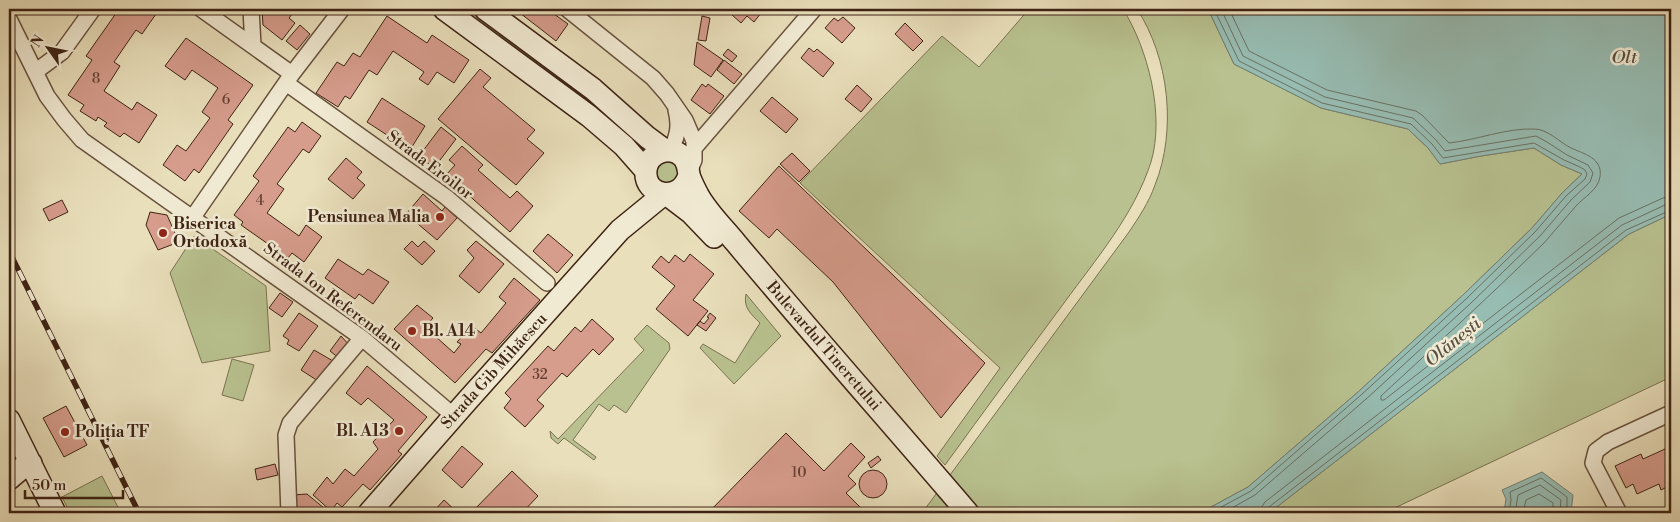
<svg xmlns="http://www.w3.org/2000/svg" width="1680" height="522" viewBox="0 0 1680 522" font-family="'Libre Bodoni',serif">
  <style>
    .green { fill: #b8c18f; stroke: #7b7252 }
    .water { fill: #97bcb2; stroke: #737f73 }
    .lines { fill: none; stroke-linecap: round; stroke-linejoin: round }
    .shore { stroke: #6a7063; stroke-width: 1 }
    .building { fill: #d69c8c; stroke: #3e2314 }
    .street-casing { stroke: #69523e; stroke-width: 18 }
    .secondary-casing { stroke: #3e2314; stroke-width: 24 }
    .street { stroke: #f1ead3; stroke-width: 15 }
    .secondary { stroke: #f1ead3; stroke-width: 21 }
    .rail-casing { stroke: #3e2314; stroke-width: 5.5 }
    .rail { stroke: #f1ead3; stroke-width: 4; stroke-dasharray: 11; stroke-linecap: butt }
    .poi-dot { fill: #8f2418; stroke: #f1ead3; stroke-width: 2 }
    .labels { text-anchor: middle; dominant-baseline: central; stroke-width: 5; stroke-linejoin: round; paint-order: stroke }
    .number-label { font-size: 14px; fill: #644132 }
    .street-label { font-size: 16px; fill: #3e2314; stroke: #f1ead3 }
    .poi-label { font-size: 16px; font-weight: bold; fill: #3e2314; stroke: #f1ead3; text-anchor: start }
    .water-label { font-size: 18px; font-style: italic; fill: #595143; stroke: #f1ead3 }
  </style>
  <rect width="100%" height="100%" fill="#e9dfbb"/>
  <filter id="stains"><feTurbulence type="fractalNoise" baseFrequency=".004" numOctaves="4"/><feColorMatrix values="0 0 0 0 .2 0 0 0 0 .09 0 0 0 0 .02 0 0 0 .5 -.17"/></filter>
  <radialGradient id="worn" r=".72"><stop offset=".6" stop-color="#630" stop-opacity="0"/><stop offset="1" stop-color="#630" stop-opacity=".3"/></radialGradient>
  <path class="green" d="M459 9H470L592 96 630 130 626 134 587 102Z
    M1029 9H1123C1148 49 1165 115 1151 162 1134 215 1096 259 1064 303 1024 357 984 411 945 465L937 456 1000 368 800 183 942 36 979 67Z
    M1137 9H1208L1234 64 1321 108 1408 129 1428 148 1440 164 1481 156 1534 148 1561 165 1582 174 1563 192 1532 228 1463 295 1358 392 1248 487 1200 513H922L1129 232C1139 217 1149 202 1155 185 1177 130 1169 58 1137 9Z
    M663 161 675 162 681 172 672 184 660 182 656 175 657 167Z
    M1671 214V377L1384 513H1269L1629 234Z
    M194 236 266 286 270 351 202 363 170 273Z
    M746 294 781 336 734 384 700 348 703 344 735 363 760 323C751 314 743 308 746 294Z
    M647 325 669 343 670 349 626 413 614 405 609 411 599 404 573 440 596 457 594 460 564 438 558 444 551 438 550 431 558 439 644 350 634 339Z
    M232 359 254 365 243 401 222 395Z
    M102 476 121 513H70L62 497Z"/>
  <path class="water" d="M1208 9H1671V214L1629 234 1269 513H1200L1248 487 1358 392 1463 295 1532 228 1563 192 1582 174 1561 165 1534 148 1481 156 1440 164 1428 148 1408 129 1321 108 1234 64Z
    M1542 472 1573 495 1571 513 1504 512 1506 499 1502 490Z"/>
  <g class="lines">
    <path class="shore" d="M1221 9 1243 56 1325 97 1413 118 1436 140 1445 151 1536 136 1547 142 1567 155 1588 165 1593 173 1590 182 1571 200 1540 236 1471 303 1365 400 1255 495 1223 513
      M1229 9 1249 51 1327 90 1416 111 1422 115 1449 143C1477 140 1506 128 1534 129 1548 129 1559 142 1571 148 1584 154 1603 158 1600 177 1598 190 1584 197 1576 206 1565 218 1555 231 1544 243 1491 295 1436 345 1381 396V400H1384L1619 218 1663 198 1671 196
      M1210 513 1251 491 1361 395 1466 299 1535 232 1566 196 1585 179 1587 174 1585 170 1580 167 1564 160 1534 143 1443 158 1432 144 1411 124 1322 103 1239 61 1214 9
      M1260 513 1261 508 1265 502 1622 225 1665 205 1671 204
      M1267 513 1269 507 1626 230 1671 210
      M1509 513 1511 500 1510 492 1541 478 1567 497V513
      M1515 513 1518 495 1540 485 1561 500 1560 513
      M1523 513 1526 500 1539 494 1553 503V513"/>
  </g>
  <path class="building" d="M119 9H125L128 11 130 9H147L156 14 142 34 136 30 114 62 120 66 104 91 132 110 137 102 157 115 139 143 124 133 120 137 104 126 107 123 98 117 96 121 80 111 84 105 68 95 92 60 86 56Z
    M262 9H296L289 18 295 23 282 40 263 25Z
    M523 9H547L568 24 556 41 520 13Z
    M735 9H756L761 13 754 22 747 16 741 23 731 14Z
    M387 16 427 43 432 35 469 60 454 83 437 72 428 85 419 79 424 72 393 51 377 75 369 70 350 99 345 96 338 107 316 93 337 62 344 66 353 53 360 57Z
    M702 16 710 18 706 41 698 40Z
    M843 17 855 28 842 43 825 28 834 18 838 21Z
    M905 23 923 41 913 51 895 34Z
    M300 25 310 34 297 50 286 41Z
    M186 38 253 85 228 120 233 124 199 173 194 169 185 181 163 165 177 145 186 151 210 118 202 112 218 88 192 70 185 80 165 66Z
    M697 42 723 60 711 77 694 65Z
    M809 48 814 52 817 49 834 63 823 77 801 58Z
    M728 49 737 56 732 62 723 55Z
    M724 60 742 74 734 84 717 70Z
    M480 69 491 78 483 87 535 130 527 139 544 153 516 185 438 119Z
    M702 84 706 87 708 84 724 96 710 114 691 100Z
    M857 85 872 99 861 112 845 99Z
    M772 97 798 119 786 133 760 111Z
    M382 98 425 126 410 150 367 122Z
    M302 122 321 136 309 153 303 149 277 184 284 189 267 213 299 236 306 225 322 237 304 262 292 253 288 258 241 225 243 222 234 215 259 181 253 176 288 127 295 132Z
    M441 127 456 139 434 168 419 156Z
    M462 146 483 165 478 170 510 198 517 191 533 206 510 232 446 175 455 165 449 160Z
    M792 153 810 171 799 182 780 164Z
    M346 158 362 172 357 178 365 185 353 199 328 179Z
    M779 166 985 363 941 418 833 282 777 229 769 238 739 211Z
    M423 194 442 211 445 207 457 218 437 240 406 214Z
    M62 200 68 212 49 221 43 209Z
    M150 212 167 215 179 242 158 250 146 225Z
    M548 234 573 255 557 273 533 251Z
    M412 241 418 247 424 241 435 251 422 265 404 249Z
    M476 241 504 264 479 293 459 276 474 258 467 250Z
    M690 254 714 274 693 300 708 311 688 336 656 309 675 286 652 267 661 256 669 263 675 255 684 262Z
    M338 259 363 275 368 269 389 282 373 304 359 294 355 299 325 278Z
    M514 278 540 300 492 353 486 349 455 383 394 329 417 305 433 318 425 327 454 353 461 344 457 342 472 326 481 333 506 303 499 297Z
    M280 293 293 302 282 317 269 308Z
    M299 313 318 326 299 351 287 344 289 340 283 336Z
    M710 313 716 318 706 331 697 325 700 321 704 324 709 318 707 317Z
    M592 319 614 339 599 355 593 349 567 377 562 373 537 400 544 406 525 427 504 408 511 399 505 393 548 346 554 351 575 327 581 332Z
    M341 336 350 346 340 359 330 351Z
    M314 350 333 361 318 381 301 370Z
    M367 366 427 417 398 451 402 454 370 490 363 484 342 507 337 503 331 511 313 495 327 477 333 484 345 469 354 476 378 449 373 442 394 420 368 398 361 405 346 393Z
    M66 406 87 445 64 457 43 418Z
    M786 433 824 471 851 443 865 457 848 476 856 484 846 493 865 512 863 513H708Z
    M462 446 483 464 462 488 442 470Z
    M1665 449 1671 463V485L1661 490 1659 484 1637 494 1633 484 1626 488 1615 466 1641 454 1643 459Z
    M878 456 881 460 871 468 868 463Z
    M275 464 278 475 257 480 255 469Z
    M859 484a14 14 0 1 1 28 0a14 14 0 1 1-28 0Z
    M512 471 538 496 522 513H471Z
    M307 494 330 513H294L293 495Z
    M444 500 457 512 432 513Z"/>
  <g class="lines">
    <defs>
      <path id="street" d="M201 9 292 74
        M251 9 253 46
        M567 9 653 78 667 94 685 120 694 141V160L689 172
        M9 19 47 96 64 119 82 140 362 338 454 416
        M35 72 62 52 93 9
        M286 83 446 197 547 283
        M695 147 814 9
        M670 151C678 137 680 125 676 110
        M193 217 292 74 342 9
        M289 513 286 435 290 423 362 338
        M1619 513 1593 463 1596 451 1608 442 1671 413"/>
      <path id="secondary" d="M444 9 589 116 624 146 646 171
        M485 9 593 89 647 137 666 151
        M689 174C683 203 643 198 646 170 648 153 670 144 683 157 688 163 688 168 689 175 691 182 695 189 698 195 708 213 723 227 736 243 812 334 891 423 968 513
        M666 194 691 213 714 237
        M9 420 55 513
        M9 479 22 468 31 463
        M369 513 467 401 620 230 664 194"/>
    </defs>
    <use href="#street" class="street-casing"/>
    <use href="#secondary" class="secondary-casing"/>
    <use href="#street" class="street"/>
    <use href="#secondary" class="secondary"/>
    <defs>
      <path id="rail" d="M9 251 139 513"/>
    </defs>
    <use href="#rail" class="rail-casing"/>
    <use href="#rail" class="rail"/>
  </g>
  <g class="poi-dot">
    <circle cx="440" cy="217" r="5"/>
    <circle cx="163" cy="233" r="5"/>
    <circle cx="412" cy="331" r="5"/>
    <circle cx="399" cy="431" r="5"/>
    <circle cx="65" cy="432" r="5"/>
  </g>
  <g class="labels">
    <g class="number-label">
      <text x="96" y="79">8</text>
      <text x="226" y="100">6</text>
      <text x="260" y="201">4</text>
      <text x="540" y="375">32</text>
      <text x="799" y="473">10</text>
    </g>
    <g class="street-label">
      <text transform="translate(430 165) rotate(37)">Strada Eroilor</text>
      <text transform="translate(333 297) rotate(37)">Strada Ion Referendaru</text>
      <text transform="translate(824 346) rotate(49)">Bulevardul Tineretului</text>
      <text transform="translate(494 371) rotate(-48)">Strada Gib Mihăescu</text>
    </g>
    <g class="poi-label">
      <text x="430" y="217" text-anchor="end">Pensiunea Malia</text>
      <text x="173" y="224">Biserica<tspan x="173" dy="18">Ortodoxă</tspan></text>
      <text x="422" y="331">Bl. A14</text>
      <text x="389" y="431" text-anchor="end">Bl. A13</text>
      <text x="75" y="432">Poliția TF</text>
    </g>
    <g class="water-label">
      <text x="1624" y="57">Olt</text>
      <text transform="translate(1453 342) rotate(-39)">Olănești</text>
    </g>
  </g>
  <rect width="1680" height="522" fill="none" stroke="#e9dfbb" stroke-width="30"/>
  <rect x="10" y="10" width="1660" height="502" fill="none" stroke="#3e2314" stroke-width="2.5"/>
  <rect x="15" y="15" width="1650" height="492" fill="none" stroke="#3e2314"/>
  <g transform="translate(48 48) rotate(303)" stroke="#f1ead3" stroke-width="4" paint-order="stroke">
  <path d="M0-4L9 19L0 12L-9 19Z" fill="#3e2314"/>
  <text y="-8" font-size="14" font-weight="bold" text-anchor="middle" fill="#3e2314">N</text>
  </g>
  <path d="M25 490v8h98v-8" fill="none" stroke="#3e2314" stroke-width="2.5"/>
  <text x="32" y="490" font-size="15" fill="#3e2314" stroke="#f1ead3" stroke-width="4" paint-order="stroke">50 m</text>
  <rect width="100%" height="100%" filter="url(#stains)"/>
  <rect width="100%" height="100%" fill="url(#worn)"/>
</svg>
